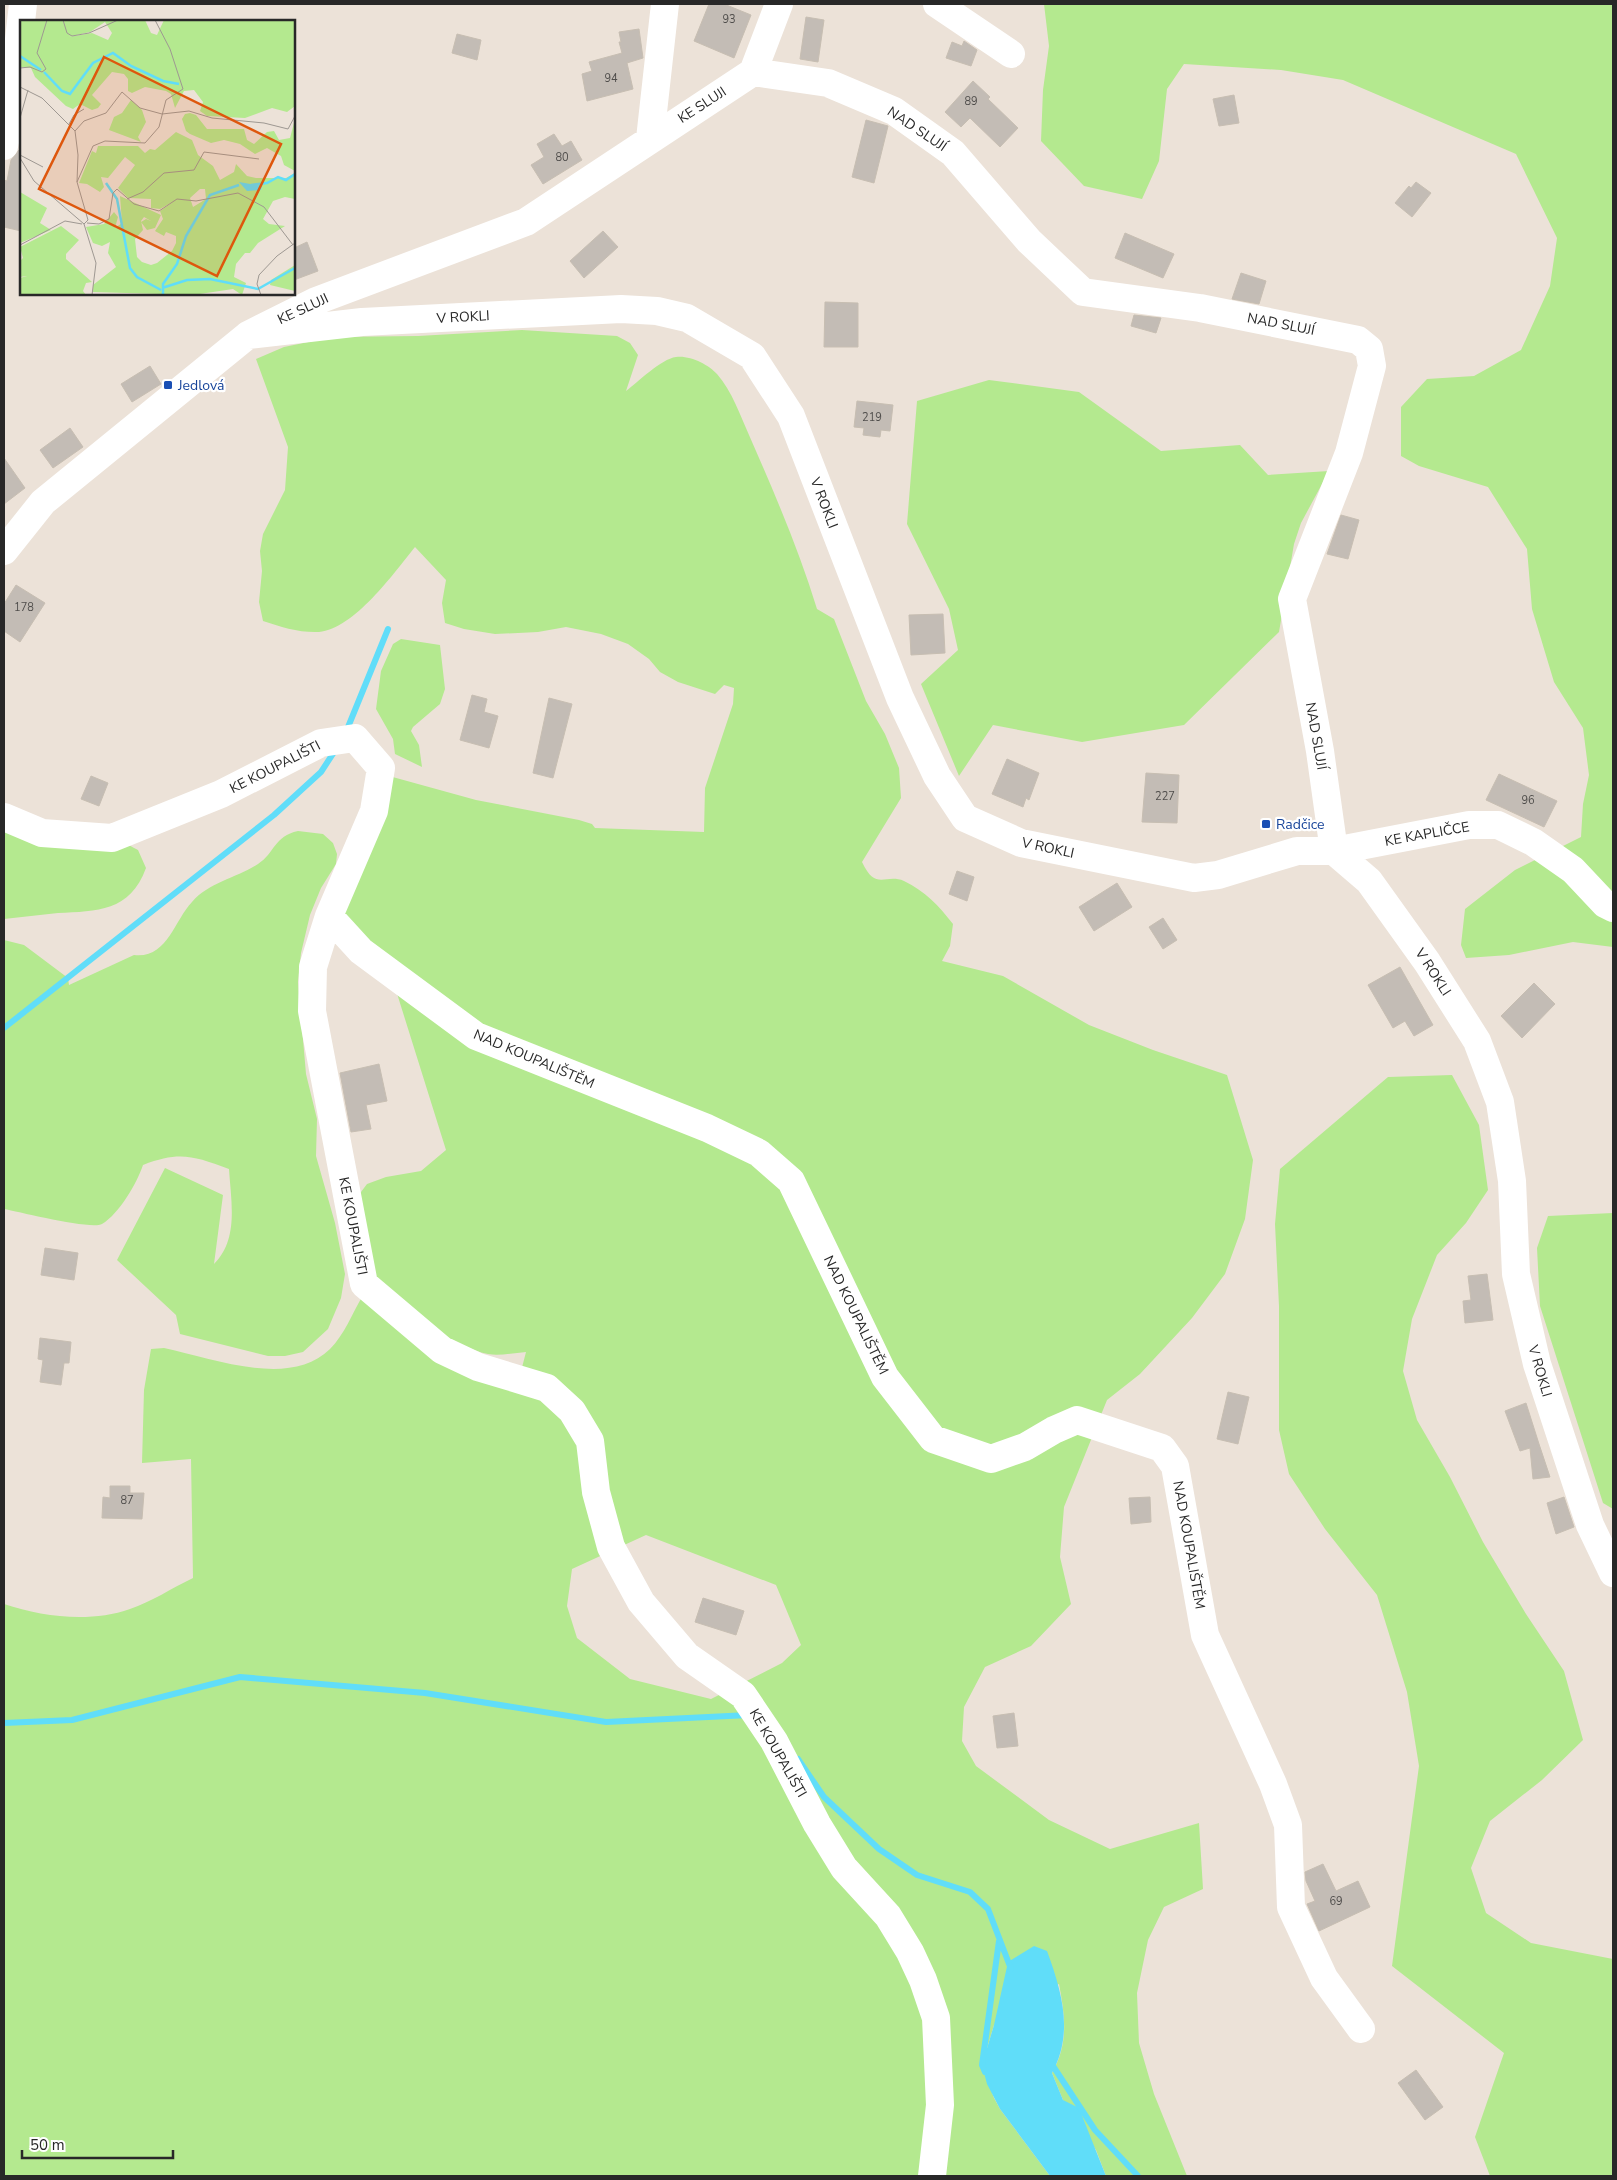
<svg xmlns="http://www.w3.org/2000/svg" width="1617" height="2180" viewBox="0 0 1617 2180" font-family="'Nunito Sans',sans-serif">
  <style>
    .green { fill: #b4e98f; fill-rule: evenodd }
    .water { fill: #60ddf9 }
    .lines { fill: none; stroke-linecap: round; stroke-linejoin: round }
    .stream { stroke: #60ddf9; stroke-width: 6 }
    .building { fill: #c3bcb5; stroke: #c7beb2 }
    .minor { stroke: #fff; stroke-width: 28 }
    .transit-dot { fill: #1a4fb4; stroke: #fff; stroke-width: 2 }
    .labels { text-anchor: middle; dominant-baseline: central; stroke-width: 4.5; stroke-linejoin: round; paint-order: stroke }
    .number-label { font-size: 11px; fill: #4f4d4b }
    .street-label { font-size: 14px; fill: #282828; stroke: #fff }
    .transit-label { font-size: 14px; fill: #164399; stroke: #fff; text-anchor: start }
    .inset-river { fill: none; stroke: #60ddf9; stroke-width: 2.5 }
    .inset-road { fill: none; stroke: #9e9892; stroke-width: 1 }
    .view { fill: #de570d; fill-opacity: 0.15; stroke: #de570d; stroke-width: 2.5 }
    .inset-edge { fill: none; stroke: #282828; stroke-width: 2.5 }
  </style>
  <rect width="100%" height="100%" fill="#ece2d8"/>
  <path class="green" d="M1044 4H1613V947L1573 942 1509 955 1466 958 1461 945 1465 909 1515 870 1581 837 1583 804 1589 775 1583 728 1554 682 1532 609 1527 549 1488 487 1419 466 1401 456V407L1427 379 1474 376 1521 350 1550 286 1557 238 1516 154 1343 80 1281 70 1184 64 1167 89 1159 161 1142 199 1084 186 1041 141 1043 90 1049 46Z
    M522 330 617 336 630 343 638 355 626 391C638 382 661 359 676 357 690 355 709 365 717 374 732 391 740 415 749 435 774 492 799 550 817 609L834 619 866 701 885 734 899 768 901 798 862 862C876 892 885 873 904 881 925 891 939 906 953 924L950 946 942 961 1003 976 1089 1025 1153 1050 1227 1075 1253 1160 1245 1219 1225 1274 1192 1318 1140 1374 1107 1400 1064 1507 1060 1557 1071 1604 1031 1646 985 1667 964 1707 962 1741 976 1766 1049 1820 1110 1849 1199 1823 1203 1889 1164 1907 1148 1940 1137 1993 1139 2043 1154 2094 1187 2176H1106L1096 2150 1063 2100 1052 2073C1069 2043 1065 2016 1059 1984L994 2025 982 2065 994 2098 1000 2109 1050 2176H4V1604C43 1617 90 1623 130 1609 151 1602 172 1588 193 1578L191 1459 142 1463 144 1390 151 1349 164 1348C212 1358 290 1389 330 1349 344 1335 352 1314 362 1297L518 1383 526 1352C514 1353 499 1356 488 1354 452 1347 377 1295 365 1260 359 1242 358 1219 355 1200L367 1184 386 1177 421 1171 446 1150 384 952 368 945 343 915 389 776 476 800 579 820 592 824 595 828 704 832 705 788 733 704 734 688 724 685 715 694 678 682 660 672 649 659 628 644 601 634 566 627 538 632 495 634 464 629 445 623 442 603 446 580 415 547C394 573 354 629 319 632 300 633 281 627 263 621L259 602 262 571 260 551 263 534 285 490 288 447 256 359 284 347 333 337 418 336ZM646 1535 776 1585 801 1645 782 1663 711 1699 630 1679 577 1638 567 1606 572 1569Z
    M989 380 1079 392 1161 451 1240 445 1268 475 1329 471 1301 523 1294 544 1279 632 1184 725 1082 742 993 725 959 776 921 684 958 650 949 609 907 524 917 401Z
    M401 639 440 645 445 689 440 704 413 727 411 731 419 745 422 767 395 754 393 739 376 709 381 671 393 644Z
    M4 830C39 852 79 836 117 841 124 842 132 847 138 850L146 868C130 912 97 911 58 913 40 915 22 917 4 919Z
    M298 831 323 834 333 843 337 854 336 864 321 888 310 915 301 953 298 982 306 1074 317 1119 316 1156 335 1223 345 1274 341 1298 328 1329 303 1352 285 1356H268L180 1334 176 1315 117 1260 165 1168 223 1195 214 1264C239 1239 231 1202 229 1169 193 1156 180 1151 143 1165 137 1183 119 1214 102 1224 91 1230 20 1212 4 1209V940L24 945 68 978 69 985 134 955C167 959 174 921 192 902 209 882 237 878 258 864 275 853 274 836 298 831Z
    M1452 1075 1479 1125 1488 1190 1466 1223 1437 1255 1412 1319 1403 1371 1417 1420 1450 1477 1483 1542 1526 1614 1564 1671 1583 1740 1542 1780 1490 1821 1471 1868 1486 1913 1531 1943 1613 1959V2176H1490L1475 2137 1504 2053 1392 1966 1419 1766 1407 1692 1377 1595 1325 1529 1289 1474 1279 1430V1306L1275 1224 1280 1169 1388 1077Z
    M1613 1213V1509L1603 1503 1540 1306 1537 1248 1548 1216Z"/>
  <path class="water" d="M1034 1946 1047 1951C1062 1992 1074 2033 1052 2073L1063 2100 1079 2108 1106 2176H1050L1000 2109 987 2084 982 2065 994 2025 1008 1962Z"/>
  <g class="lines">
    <path class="stream" d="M346 732 388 629
      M4 1028 274 815 321 772 336 749
      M4 1723 72 1720 240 1677 425 1693 606 1722 749 1715
      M798 1759 824 1797 879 1849 917 1875 970 1892 988 1909 1011 1969
      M1051 2063 1095 2130 1138 2176
      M985 2072 982 2065 999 1941"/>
  </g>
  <path class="building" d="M709 4H724L751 15 734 58 694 41Z
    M806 17 824 20 818 62 800 59Z
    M639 29 643 58 627 63 633 89 587 101 582 74 592 71 589 62 622 53 619 42H621L619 32Z
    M457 34 481 40 477 60 452 53Z
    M964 41 977 50 971 66 946 58 952 42 962 46Z
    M973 81 990 97 988 99 1018 128 1000 147 970 118 961 127 945 112Z
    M1234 95 1239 123 1219 126 1213 99Z
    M866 120 888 126 874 183 852 177Z
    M554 134 562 146 571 141 582 160 543 184 531 165 544 157 537 144Z
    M19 150H21V231L4 227V180L7 181 11 160Z
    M1416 182 1431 193 1412 217 1395 203 1409 186 1411 188Z
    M603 231 618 247 584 278 570 261Z
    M1125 233 1174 254 1163 278 1115 258Z
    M307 242 318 271 294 280V248Z
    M1241 273 1266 281 1259 304 1232 299Z
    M825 302 858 303V347H824Z
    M1134 315 1161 318 1156 333 1131 326Z
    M150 366 161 384 132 402 121 384Z
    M857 401 893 405 890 431 881 430 880 437 863 435 864 428 854 427Z
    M70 428 83 447 53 468 40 450Z
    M4 458 25 488 4 504Z
    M1341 515 1359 520 1348 559 1327 554Z
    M16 585 45 603 20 642 4 631V604Z
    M943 614 945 653 911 655 909 615Z
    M472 695 487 699 484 712 498 716 489 748 460 740Z
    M549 698 572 704 553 778 533 773Z
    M1007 759 1039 773 1029 800 1026 798 1023 807 992 794Z
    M1146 773 1179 775 1177 823 1142 822Z
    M1499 774 1557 801 1544 827 1486 800Z
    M91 776 108 783 99 806 81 799Z
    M957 871 974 877 967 901 949 894Z
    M1117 883 1132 907 1094 931 1079 907Z
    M1163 918 1177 940 1163 949 1149 927Z
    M1400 967 1433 1025 1414 1036 1405 1021 1393 1028 1368 985Z
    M1534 983 1555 1004 1522 1038 1501 1016Z
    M379 1064 387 1101 366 1105 371 1129 351 1132 340 1073Z
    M45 1248 78 1253 74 1280 41 1275Z
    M1487 1274 1493 1320 1465 1323 1463 1301 1471 1300 1468 1276Z
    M40 1338 71 1342 69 1363H64L61 1385 40 1382 43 1360 38 1359Z
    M1228 1392 1249 1397 1238 1444 1217 1439Z
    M1526 1403 1539 1444 1550 1477 1533 1479 1530 1448 1520 1451 1505 1411Z
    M110 1486H130V1493H144L142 1519 102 1518 103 1497 110 1498Z
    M1150 1497 1151 1522 1131 1524 1129 1498Z
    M1564 1497 1574 1527 1556 1534 1547 1503Z
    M703 1598 744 1611 736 1635 695 1622Z
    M1014 1713 1018 1746 997 1748 993 1716Z
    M1323 1864 1336 1891 1358 1881 1370 1907 1319 1931 1307 1904 1315 1901 1306 1881 1305 1872Z
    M1416 2070 1443 2107 1425 2120 1398 2083Z"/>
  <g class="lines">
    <path class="minor" d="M937 4 1011 54
      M753 72 828 83 894 111 953 153 1029 241 1083 292 1200 308 1358 340 1369 349 1372 366 1349 453 1292 599 1320 751 1334 851
      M753 72 779 4
      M650 139 665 4
      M4 146 10 119 23 4
      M248 335 362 322 621 309 657 311 687 318 752 356 791 416 900 698 937 776 965 818 1021 843 1194 878 1218 875 1297 851H1334L1469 825H1498L1533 842 1573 870 1605 904 1613 908
      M4 551 43 502 248 335 316 301 526 222 753 72
      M4 817 42 833 112 838 221 794 321 743 355 738 381 768 374 811 329 916 313 967 312 1011 364 1284 442 1350 478 1367 547 1388 572 1411 590 1441 596 1492 611 1547 641 1602 687 1656 743 1695 774 1741 817 1824 844 1868 888 1916 910 1952 923 1980 936 2018 940 2105 932 2176
      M1334 851 1369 881 1427 962 1477 1041 1500 1102 1512 1181 1516 1274 1537 1364 1590 1525 1613 1573
      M329 916 361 951 476 1036 707 1128 759 1153 791 1181 885 1377 933 1439 991 1459 1025 1447 1054 1430 1077 1420 1162 1448 1175 1466 1205 1635 1273 1784 1288 1825 1291 1907 1324 1978 1361 2029"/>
  </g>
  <g class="transit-dot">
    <rect x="163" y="380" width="10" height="10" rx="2.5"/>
    <rect x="1261" y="819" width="10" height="10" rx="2.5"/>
  </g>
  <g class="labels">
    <g class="number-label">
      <text x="729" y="19">93</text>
      <text x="611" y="78">94</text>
      <text x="971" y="101">89</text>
      <text x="562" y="157">80</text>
      <text x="872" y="417">219</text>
      <text x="24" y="607">178</text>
      <text x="1165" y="796">227</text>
      <text x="1528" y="800">96</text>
      <text x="127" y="1500">87</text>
      <text x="1336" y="1901">69</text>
    </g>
    <g class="street-label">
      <text transform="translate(702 105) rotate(-33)">KE SLUJI</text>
      <text transform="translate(917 129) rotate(34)">NAD SLUJÍ</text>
      <text transform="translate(303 309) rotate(-25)">KE SLUJI</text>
      <text transform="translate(463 317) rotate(-3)">V ROKLI</text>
      <text transform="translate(1281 324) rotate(11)">NAD SLUJÍ</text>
      <text transform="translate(824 503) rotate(69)">V ROKLI</text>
      <text transform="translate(1316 736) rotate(80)">NAD SLUJÍ</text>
      <text transform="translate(275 767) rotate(-27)">KE KOUPALIŠTI</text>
      <text transform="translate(1427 834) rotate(-10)">KE KAPLIČCE</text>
      <text transform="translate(1048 848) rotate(12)">V ROKLI</text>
      <text transform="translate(1433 972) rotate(57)">V ROKLI</text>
      <text transform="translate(534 1059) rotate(23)">NAD KOUPALIŠTĚM</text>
      <text transform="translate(353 1226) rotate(79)">KE KOUPALIŠTI</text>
      <text transform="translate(856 1315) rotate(64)">NAD KOUPALIŠTĚM</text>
      <text transform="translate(1540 1371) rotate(74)">V ROKLI</text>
      <text transform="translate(1189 1545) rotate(80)">NAD KOUPALIŠTĚM</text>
      <text transform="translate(778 1753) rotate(60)">KE KOUPALIŠTI</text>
    </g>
    <g class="transit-label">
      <text x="178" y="385">Jedlová</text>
      <text x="1276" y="824">Radčice</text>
    </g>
  </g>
  <g transform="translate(20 20)">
    <rect width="275" height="275" fill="#ece2d8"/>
    <path d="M0 0H125L131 13 137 15 144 0H275V86L267 92 252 88 225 98 187 96 180 91 183 82 174 70 164 71 155 88 151 74 146 71 125 67 112 73 108 71V59L104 54 92 52 72 75 81 84 78 88 72 90 60 84 53 89 46 86 15 57 11 48 0 47ZM85 2 92 13 88 20 72 13 48 17 70 12ZM111 80 122 90 126 102 118 117 121 122 89 110 94 97 102 93ZM170 93 176 95 187 109H224L227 120 234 124 247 112 254 111 259 120 270 118 275 99V151L264 145 261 136 247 128 235 134 220 124 204 120 191 123 170 114 166 111 162 99 165 94ZM156 112 172 120 178 135 193 146 200 160 214 152 216 144 227 156 236 158H266L275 153V179L265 177 253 181 243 199 249 204 265 206 238 223 230 233H225L216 244 214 257 226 263 222 275 213 269 173 275 73 272V265L96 247 88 233 90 222 82 226 73 223 66 207 84 204 94 192 98 197 95 208 102 203 100 176 141 195 135 208 127 210 121 202 126 199 131 201 124 197 121 201 123 210 115 219 117 237 122 242 131 245 137 243 152 231 156 223V216L146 212 144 216 135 211 143 199 140 191 153 182 140 189 131 188V179L108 178 98 168 115 145 105 137 88 158 81 157 84 167 80 172 67 164 59 163 72 131 76 133 78 126H118L125 133 130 129 135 130ZM180 169H185L186 179 173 187 170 178ZM0 172 27 188 20 203 31 210 0 223ZM41 206 59 220 46 234V239L72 262 66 263 63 271 66 275H0V258L7 256 0 257V241L3 238 0 227ZM275 245V271L250 265 251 260Z" fill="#b4e98f" fill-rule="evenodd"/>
    <path d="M219 162 242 166 241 170 227 171Z" fill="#60ddf9"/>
    <path class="inset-river" d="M0 36 21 50M24 52 42 71 50 74 73 43 93 33 111 46 143 61 159 64M86 163 97 179 110 248 117 257 141 270M231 165 247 163 258 157 266 160 275 154M142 268 167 260 190 259 238 269 275 248M143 275V264L157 244 166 216 190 175 219 165"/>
    <path class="inset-road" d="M43 0 47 13 52 16 69 13 98 0M0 48 10 47 22 52 26 49 17 33 27 0M0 67 22 78 55 111M142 94 169 91 192 98 244 103 268 109 275 96M0 98 8 70M49 104 54 95 64 89M55 111 64 101 86 93 102 72 120 88 142 94M55 111 58 135 57 162 68 200 64 204M0 135 23 147M0 138 14 161 64 204M57 162 73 126 85 121 125 123 139 107 146 80 163 69 150 29 135 0M107 179 123 172 144 153 174 150 184 132 239 139M67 203 79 204 89 199 93 173 97 169 114 184 139 191 157 179 176 181 218 173 244 187 273 225M64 204 76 243 72 275M0 225 45 201 62 204M241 275 237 264 239 255 257 236 275 223"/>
    <path class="view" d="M84 37 261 124 197 256 19 169Z"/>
    <rect width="275" height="275" class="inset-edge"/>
  </g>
  <rect width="1617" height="2180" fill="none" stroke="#282828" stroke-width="10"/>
  <path d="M22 2150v8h151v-8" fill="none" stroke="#282828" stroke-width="2.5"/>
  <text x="30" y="2150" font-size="15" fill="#282828" stroke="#ffffff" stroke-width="4" paint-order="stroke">50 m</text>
</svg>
